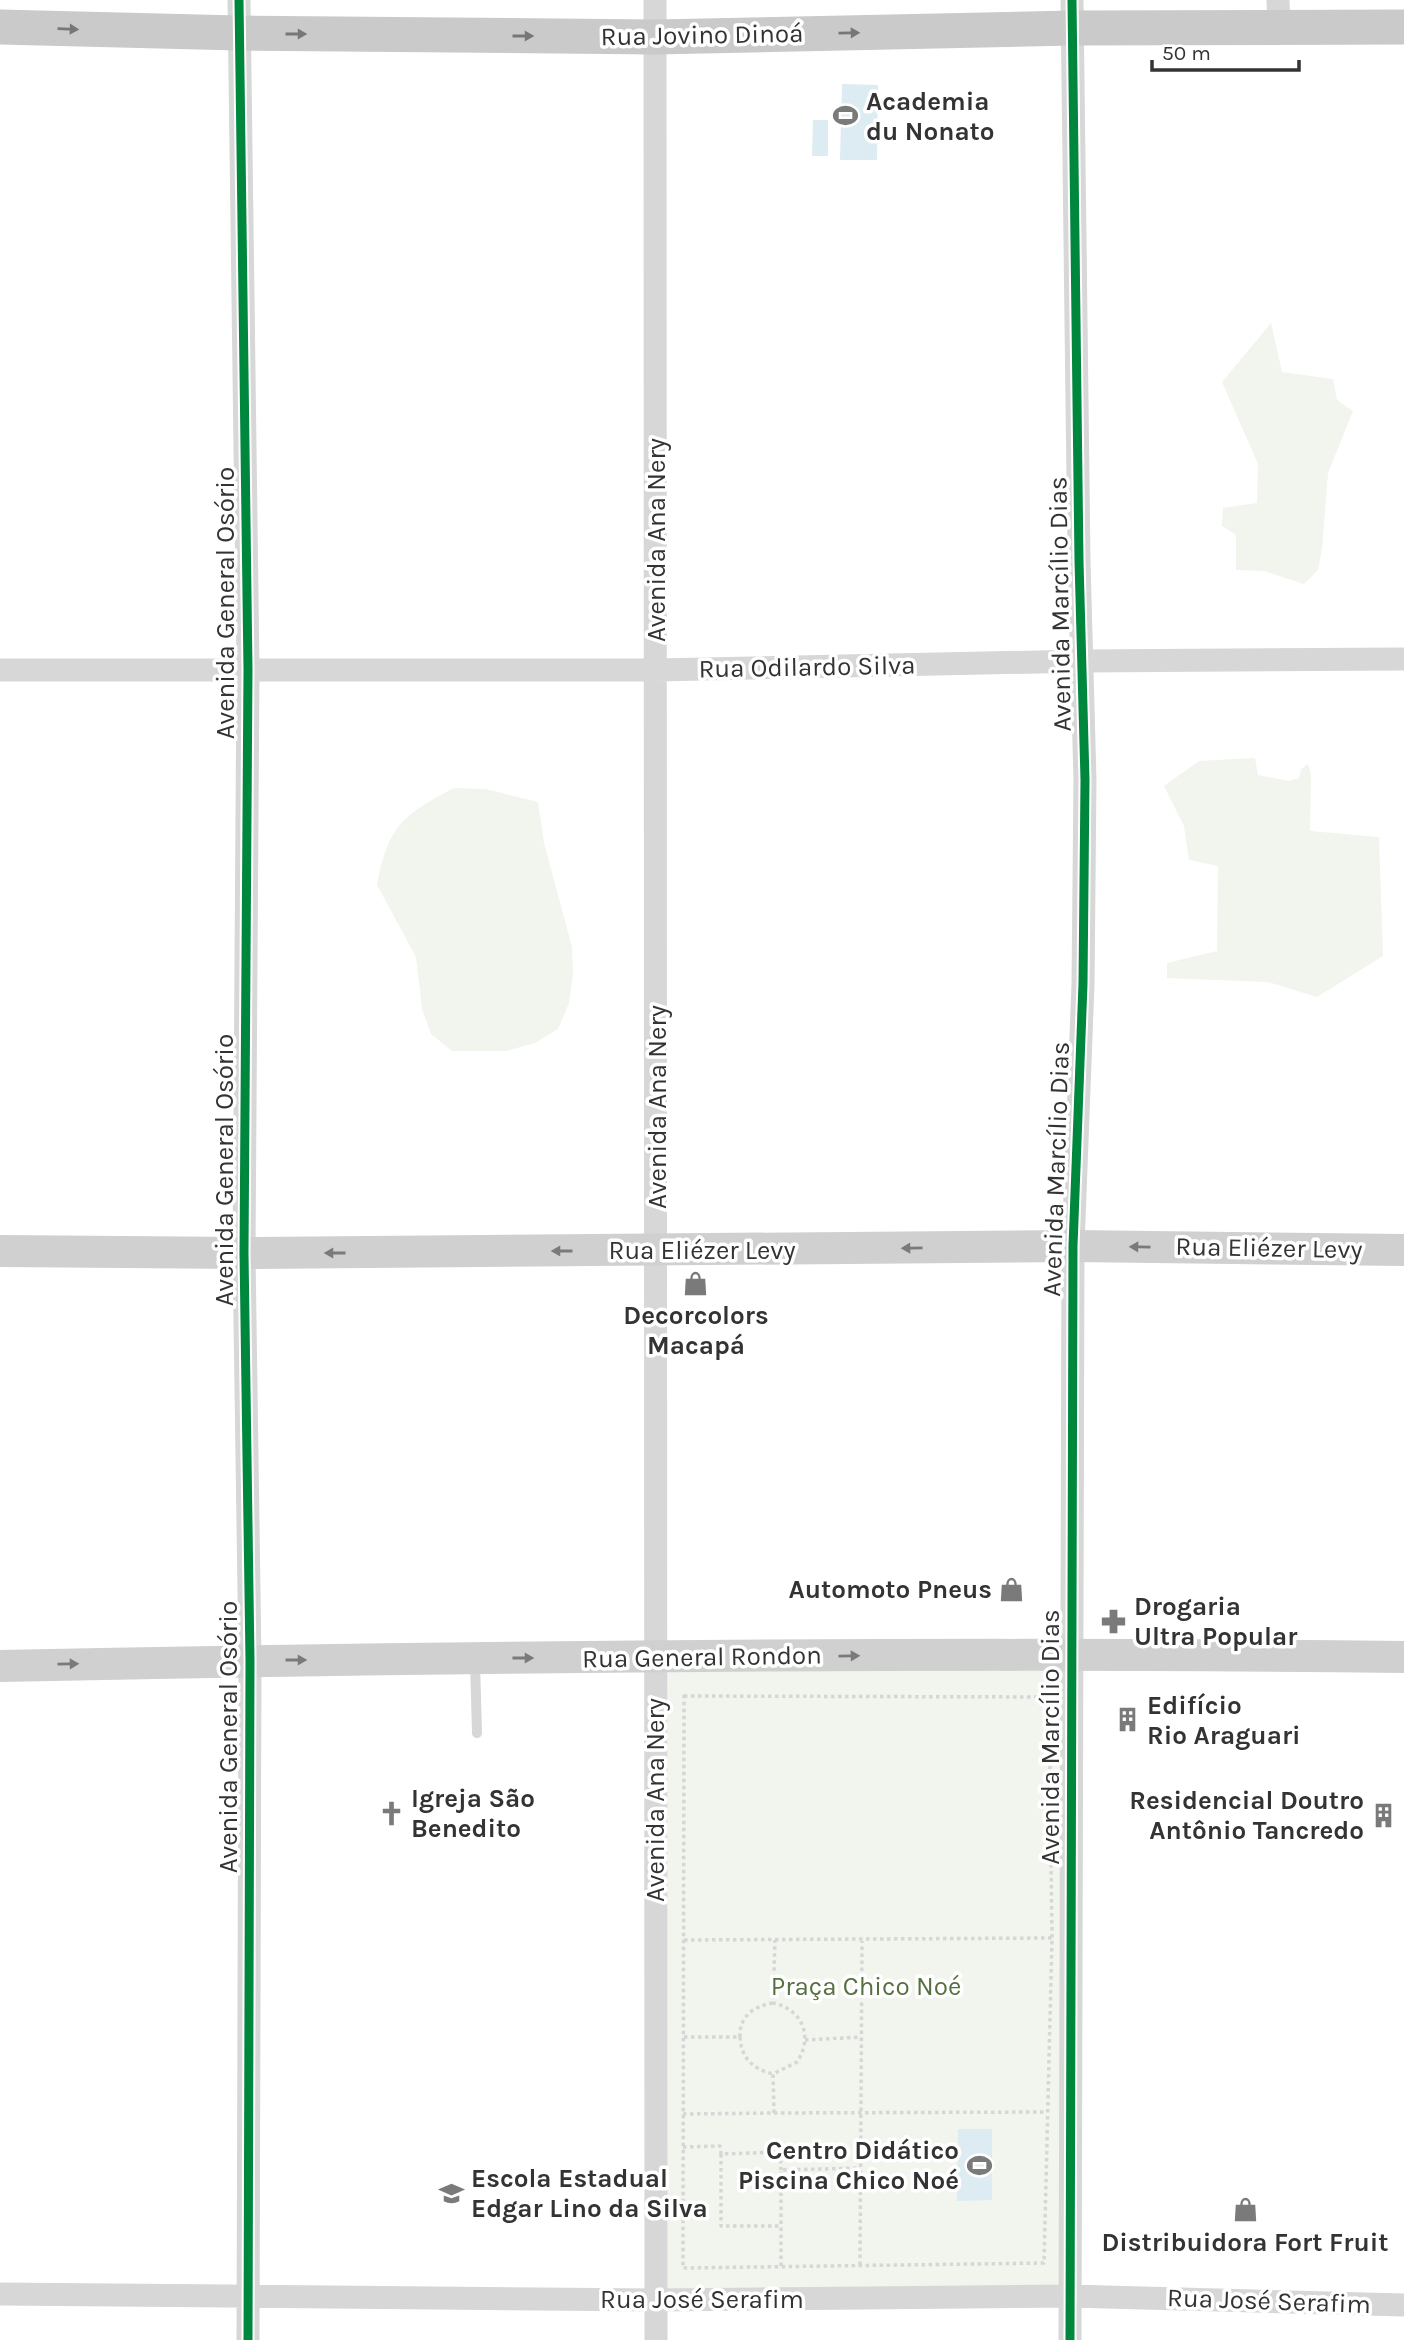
<svg xmlns="http://www.w3.org/2000/svg" width="1404" height="2340" viewBox="0 0 1404 2340" font-family="Karla,sans-serif">
  <style>
    .green { fill: #f1f5ed }
    .water { fill: #ddebf3 }
    .lines { fill: none; stroke-linecap: round; stroke-linejoin: round }
    .path { stroke: #d6d6d6; stroke-width: 3.5; stroke-dasharray: 3.5 3.5; stroke-linecap: butt }
    .lane { stroke: #d7d7d7; stroke-width: 10 }
    .street { stroke: #d7d7d7; stroke-width: 23 }
    .secondary { stroke: #d0d0d0; stroke-width: 32 }
    .primary { stroke: #cacaca; stroke-width: 35 }
    .cycleway-casing { stroke: #fff; stroke-width: 13 }
    .cycleway { stroke: #00873e; stroke-width: 9 }
    .oneway { fill: #777 }
    .oneway2 { fill: #7a7a7a }
    .labels { text-anchor: middle; dominant-baseline: central; stroke-width: 7; stroke-linejoin: round; paint-order: stroke }
    .street-label { font-size: 26px; fill: #333; stroke: #fff }
    .poi-label { font-size: 26px; font-weight: bold; fill: #333; stroke: #fff; text-anchor: start }
    .park-label { font-size: 26px; fill: #56703f; stroke: #fff }
  </style>
  <rect width="100%" height="100%" fill="#fff"/>
  <path class="green" d="M1271 323 1282 372 1333 379 1337 400 1353 411 1328 473 1322 549 1318 570 1304 584 1264 571 1236 570V535L1222 526 1223 508 1257 503 1258 464 1222 382Z
    M1255 758 1258 775 1289 781 1299 778 1301 769 1308 764 1311 774 1310 831 1379 837 1383 956 1317 997 1268 982 1167 978V963L1217 951 1218 866 1189 860 1184 826 1164 786 1199 761Z
    M454 788 486 789 538 802 544 843 572 947 573 974 569 1003 558 1029 535 1043 506 1051H452L431 1034 422 1009 416 957 377 885C388 827 402 815 454 788Z
    M655 1657 1075 1672 1080 2304 656 2300Z"/>
  <path class="water" d="M842 84 878 85 877 160H840Z
    M813 120H828V156H812Z
    M958 2129H992V2200L957 2201Z"/>
  <g class="lines">
    <path class="path" d="M684 1696 1049 1697 1052 1938 1044 2263 683 2268Z
      M684 1940 1052 1938
      M684 2037H740C741 2058 753 2069 773 2074
      M740 2037C739 2016 754 2006 773 2003
      M805 2040 861 2037
      M774 2113 1045 2112
      M683 2114 774 2113 773 2074 797 2062C814 2036 802 2009 773 2003L775 1940
      M683 2147 720 2146 721 2154 780 2152 781 2170
      M721 2154V2226H781
      M860 2265 862 1941
      M781 2266V2170L860 2168"/>
    <path class="lane" d="M475 1662 477 1733"/>
    <path class="street" d="M239 0 248 670 244 1253 250 1660 248 2340
      M655 0 656 2340
      M1278 0 1279 29
      M0 670H656L1082 661 1404 659
      M0 2294 656 2300 1070 2296 1404 2305
      M1070 2340 1073 1246 1083 984 1085 780 1079 561 1072 0"/>
    <path class="secondary" d="M0 1251 244 1253 1073 1246 1404 1250
      M0 1666C468 1656 936 1652 1404 1657"/>
    <path class="primary" d="M0 27 239 33 655 37 1073 28 1404 27"/>
    <defs>
      <path id="cycleway" d="M239 0 248 670 244 1253 250 1660 248 2340
        M1070 2340 1073 1246 1083 984 1085 780 1079 561 1072 0"/>
    </defs>
    <use href="#cycleway" class="cycleway-casing"/>
    <use href="#cycleway" class="cycleway"/>
  </g>
  <defs><path id="oneway-solid" d="M-6-.8H1V-3.2L6.5 0L1 3.2V.8H-6Z" transform="scale(1.75)"/></defs>
  <g class="oneway">
    <use href="#oneway-solid" transform="translate(68 29) rotate(2)"/>
    <use href="#oneway-solid" transform="translate(849 33) rotate(-1)"/>
    <use href="#oneway-solid" transform="translate(296 34)"/>
    <use href="#oneway-solid" transform="translate(523 36)"/>
  </g>
  <g class="oneway2">
    <use href="#oneway-solid" transform="translate(1140 1247) rotate(-179)"/>
    <use href="#oneway-solid" transform="translate(912 1248) rotate(179)"/>
    <use href="#oneway-solid" transform="translate(562 1251) rotate(180)"/>
    <use href="#oneway-solid" transform="translate(335 1253) rotate(180)"/>
    <use href="#oneway-solid" transform="translate(849 1656) rotate(-1)"/>
    <use href="#oneway-solid" transform="translate(523 1658)"/>
    <use href="#oneway-solid" transform="translate(296 1660)"/>
    <use href="#oneway-solid" transform="translate(68 1664) rotate(-1)"/>
  </g>
  <defs>
    <symbol id="stadium-bare" viewBox="-9 -9 18 18"><path d="M0-5a6.5 5 0 1 0 0 10a6.5 5 0 1 0 0-10ZM-3.5-1.8h7v3.6h-7Z" fill="#7a7a7a" stroke="#fff" stroke-width="2.5" paint-order="stroke"/></symbol>
    <symbol id="shop-bare" viewBox="-9 -9 18 18"><path d="M-5-2.5h2.3a2.7 3.5 0 0 1 5.4 0H5L5.5 6h-11ZM-1.5-2.5h3a1.5 2.3 0 0 0-3 0Z" fill="#7a7a7a" stroke="#fff" stroke-width="2.5" paint-order="stroke"/></symbol>
    <symbol id="pharmacy-bare" viewBox="-9 -9 18 18"><path d="M-2-6h4v4h4v4h-4v4h-4v-4h-4v-4h4Z" fill="#7a7a7a" stroke="#fff" stroke-width="2.5" paint-order="stroke"/></symbol>
    <symbol id="building-bare" viewBox="-9 -9 18 18"><path d="M-4-6H4V6H1V3H-1V6H-4ZM-2.5-4.3h1.7v1.8h-1.7ZM.8-4.3h1.7v1.8H.8ZM-2.5-1h1.7V.8h-1.7ZM.8-1h1.7V.8H.8Z" fill="#7a7a7a" stroke="#fff" stroke-width="2.5" paint-order="stroke"/></symbol>
    <symbol id="church-bare" viewBox="-9 -9 18 18"><path d="M-1.2-6h2.4v3.5h3.3v2.4h-3.3V6h-2.4V-.1h-3.3v-2.4h3.3Z" fill="#7a7a7a" stroke="#fff" stroke-width="2.5" paint-order="stroke"/></symbol>
    <symbol id="school-bare" viewBox="-9 -9 18 18"><path d="M0-5L7-2L0 1L-7-2ZM-4 1L0 2.5L4 1V4Q0 6-4 4Z" fill="#7a7a7a" stroke="#fff" stroke-width="2.5" paint-order="stroke"/></symbol>
  </defs>
  <g fill-rule="evenodd">
    <use href="#stadium-bare" x="828" y="98" width="35" height="35"/>
    <use href="#shop-bare" x="678" y="1266" width="35" height="35"/>
    <use href="#shop-bare" x="994" y="1572" width="35" height="35"/>
    <use href="#pharmacy-bare" x="1096" y="1604" width="35" height="35"/>
    <use href="#building-bare" x="1110" y="1702" width="35" height="35"/>
    <use href="#church-bare" x="374" y="1796" width="35" height="35"/>
    <use href="#building-bare" x="1366" y="1798" width="35" height="35"/>
    <use href="#stadium-bare" x="962" y="2148" width="35" height="35"/>
    <use href="#school-bare" x="434" y="2176" width="35" height="35"/>
    <use href="#shop-bare" x="1228" y="2192" width="35" height="35"/>
  </g>
  <g class="labels">
    <g class="street-label">
      <text transform="translate(702 35) rotate(-1)">Rua Jovino Dinoá</text>
      <text transform="translate(656 540) rotate(-90)">Avenida Ana Nery</text>
      <text transform="translate(225 603) rotate(-90)">Avenida General Osório</text>
      <text transform="translate(1060 604) rotate(-91)">Avenida Marcílio Dias</text>
      <text transform="translate(807 667) rotate(-1)">Rua Odilardo Silva</text>
      <text transform="translate(657 1107) rotate(-90)">Avenida Ana Nery</text>
      <text transform="translate(1056 1169) rotate(-88)">Avenida Marcílio Dias</text>
      <text transform="translate(224 1170) rotate(-90)">Avenida General Osório</text>
      <text transform="translate(1269 1248) rotate(1)">Rua Eliézer Levy</text>
      <text x="702" y="1250">Rua Eliézer Levy</text>
      <text transform="translate(702 1657) rotate(-1)">Rua General Rondon</text>
      <text transform="translate(228 1737) rotate(-90)">Avenida General Osório</text>
      <text transform="translate(1050 1737) rotate(-90)">Avenida Marcílio Dias</text>
      <text transform="translate(655 1800) rotate(-90)">Avenida Ana Nery</text>
      <text x="702" y="2299">Rua José Serafim</text>
      <text transform="translate(1269 2301) rotate(2)">Rua José Serafim</text>
    </g>
    <g class="poi-label">
      <text x="866" y="101">Academia<tspan x="866" dy="30">du Nonato</tspan></text>
      <text x="696" y="1315" text-anchor="middle">Decorcolors<tspan x="696" dy="30">Macapá</tspan></text>
      <text x="992" y="1589" text-anchor="end">Automoto Pneus</text>
      <text x="1134" y="1606">Drogaria<tspan x="1134" dy="30">Ultra Popular</tspan></text>
      <text x="1147" y="1705">Edifício<tspan x="1147" dy="30">Rio Araguari</tspan></text>
      <text x="411" y="1798">Igreja São<tspan x="411" dy="30">Benedito</tspan></text>
      <text x="1364" y="1800" text-anchor="end">Residencial Doutro<tspan x="1364" dy="30">Antônio Tancredo</tspan></text>
      <text x="959" y="2150" text-anchor="end">Centro Didático<tspan x="959" dy="30">Piscina Chico Noé</tspan></text>
      <text x="471" y="2178">Escola Estadual<tspan x="471" dy="30">Edgar Lino da Silva</tspan></text>
      <text x="1245" y="2242" text-anchor="middle">Distribuidora Fort Fruit</text>
    </g>
    <g class="park-label">
      <text x="866" y="1986">Praça Chico Noé</text>
    </g>
  </g>
  <path d="M1152 60v10h147v-10" fill="none" stroke="#333333" stroke-width="3.5"/>
  <text x="1162" y="60" font-size="21" fill="#333333" stroke="#ffffff" stroke-width="5" paint-order="stroke">50 m</text>
</svg>
